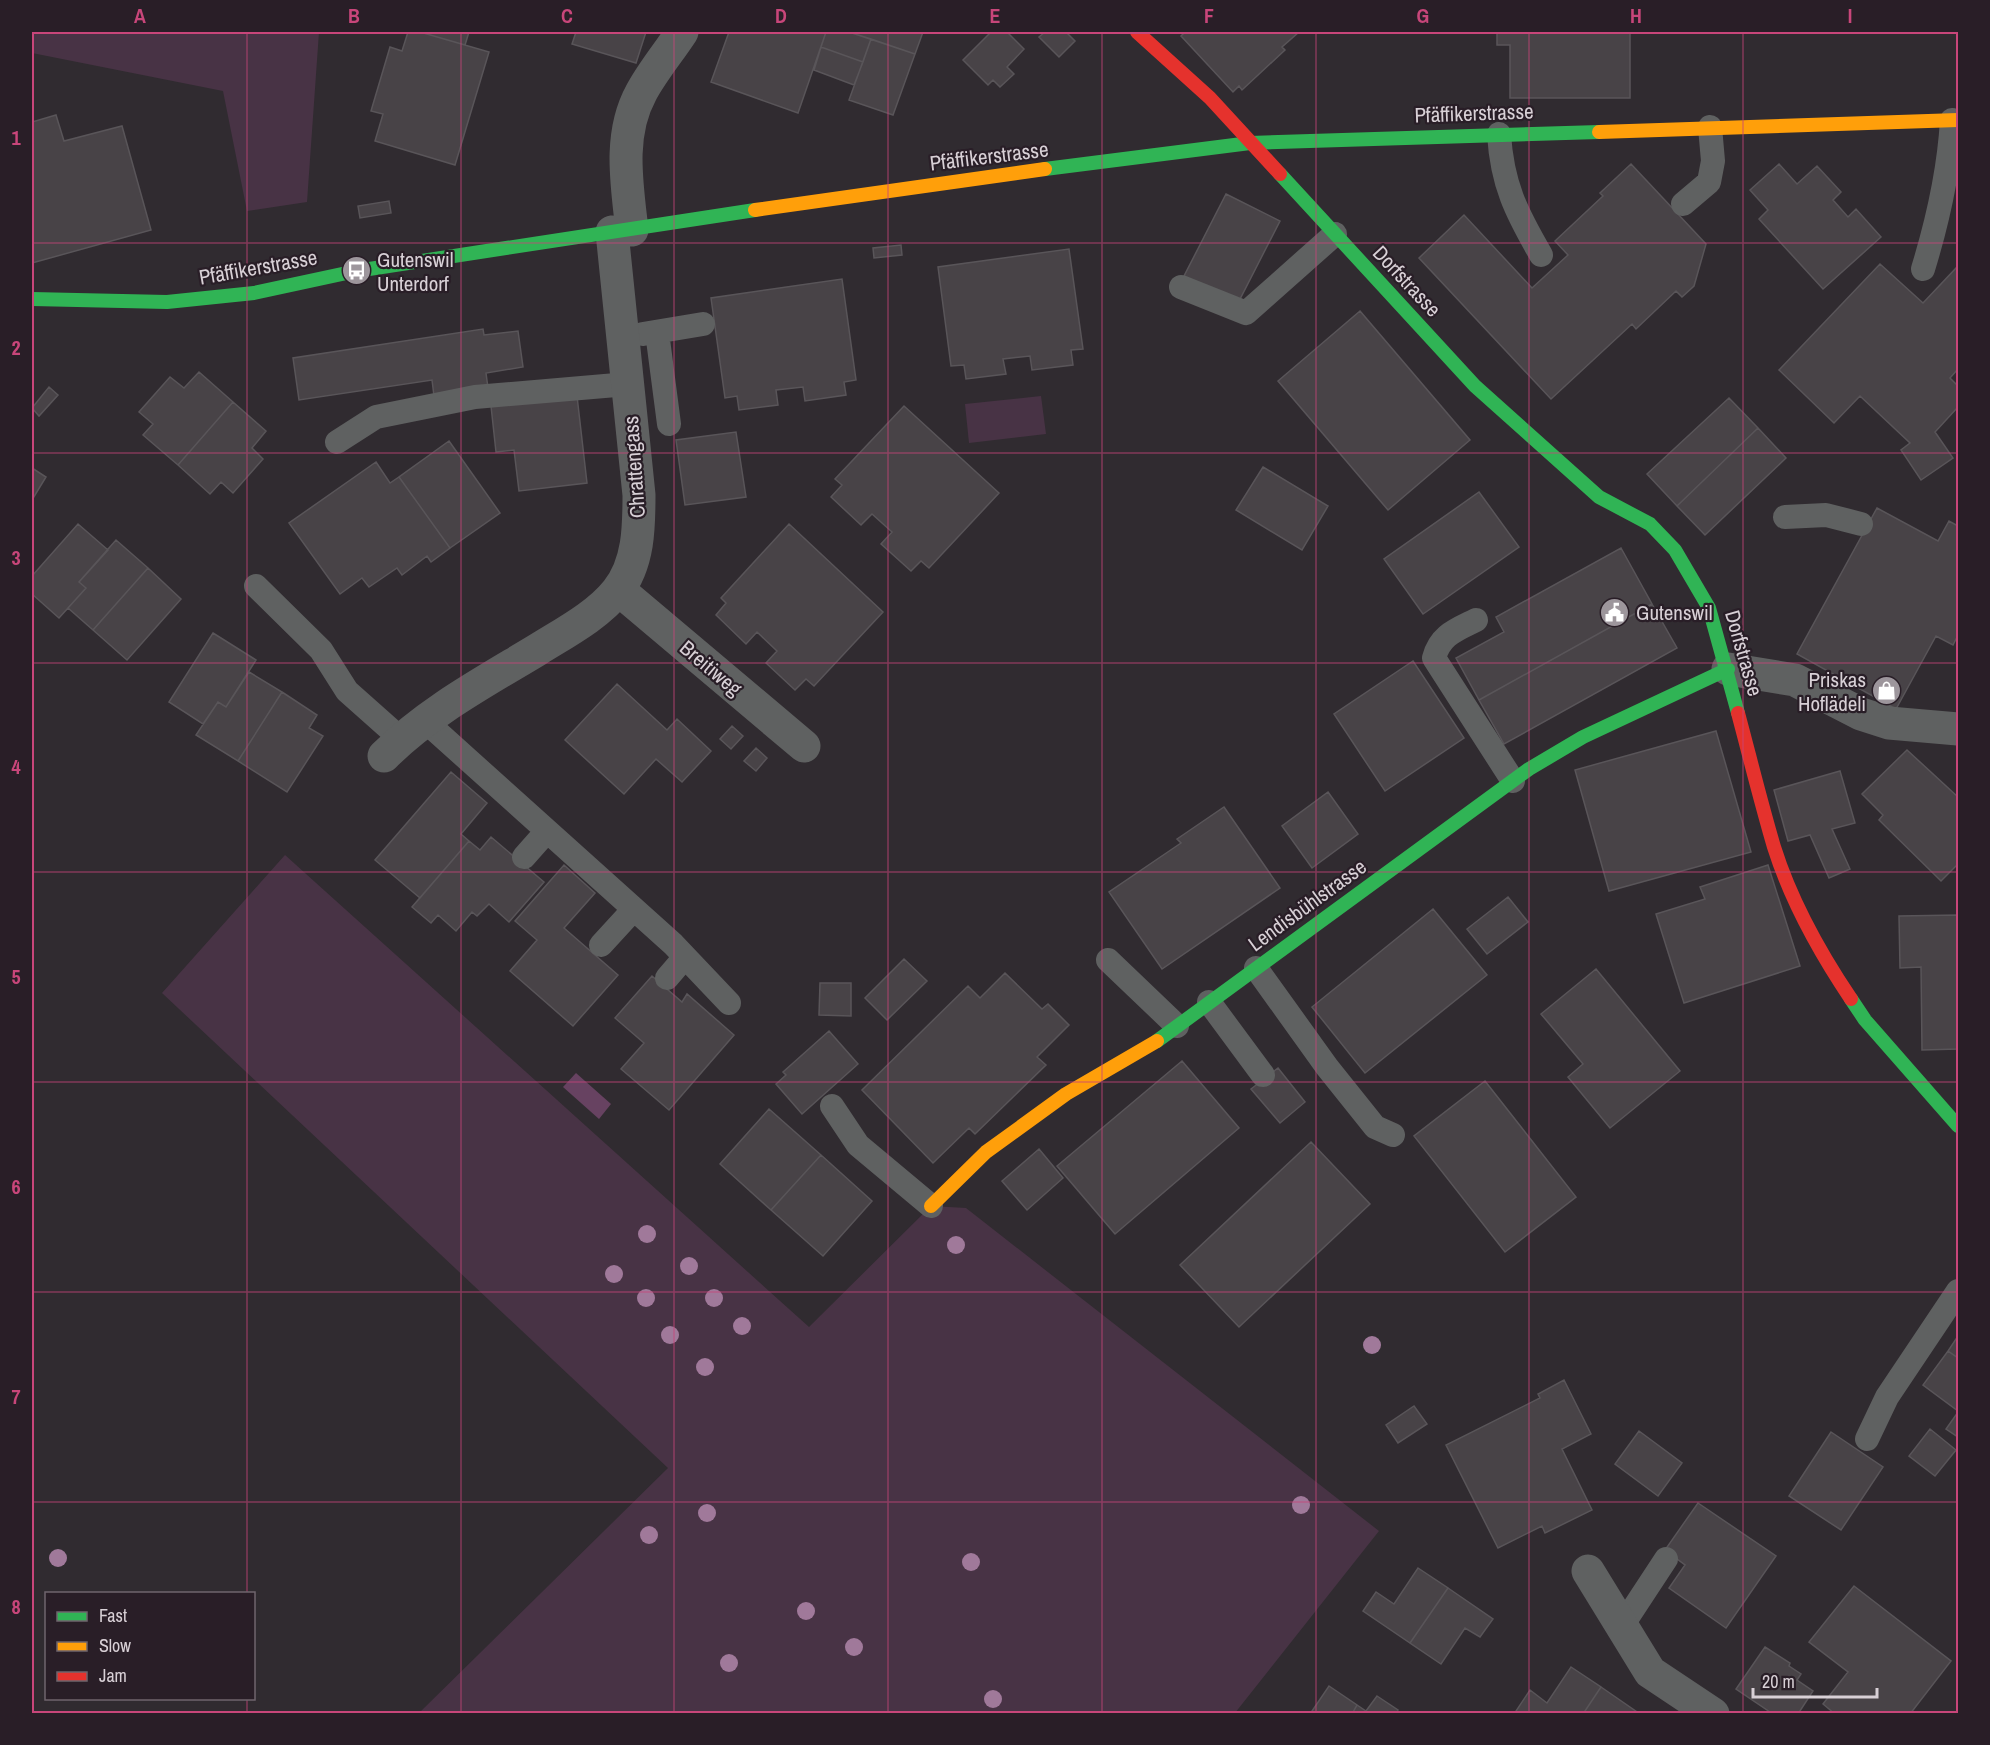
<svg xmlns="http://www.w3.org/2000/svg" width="1990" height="1745" viewBox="0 0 1990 1745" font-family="'Archivo Narrow',sans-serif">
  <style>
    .green { fill: #483345 }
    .water { fill: #674261 }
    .building { fill: #484347; stroke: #595559; stroke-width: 1.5 }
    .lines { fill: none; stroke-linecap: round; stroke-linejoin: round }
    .lane { stroke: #5f6161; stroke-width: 24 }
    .street { stroke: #5f6161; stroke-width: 33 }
    .fast { stroke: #30b455; stroke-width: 14 }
    .slow { stroke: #ff9f0a; stroke-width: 14 }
    .jam { stroke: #e5322d; stroke-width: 14 }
    .tree { fill: #a0799a }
    .grid { fill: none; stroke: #c8467a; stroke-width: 1.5; stroke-opacity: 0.55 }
    .labels { text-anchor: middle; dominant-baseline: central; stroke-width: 4.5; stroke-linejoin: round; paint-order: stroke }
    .street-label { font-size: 21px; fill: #d8d0d6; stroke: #291e27 }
    .poi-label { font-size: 21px; fill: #d8d0d6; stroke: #291e27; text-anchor: start }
    .neatline { fill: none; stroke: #c8467a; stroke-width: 2 }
    .grid-label { font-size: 20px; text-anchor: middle; font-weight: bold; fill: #c8467a }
  </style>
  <rect width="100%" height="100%" fill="#302b30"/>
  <path class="green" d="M32 32H319L307 202 247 211 223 91 32 53Z
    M1041 396 1046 434 969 443 965 404Z
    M285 855 809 1327 931 1206 966 1208 1379 1531 1235 1713H419L668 1468 162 993Z"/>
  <path class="water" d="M576 1073 611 1104 599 1119 563 1087Z"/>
  <path class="building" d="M408 32H420L489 52 455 165 375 141 383 114 371 111 390 47 402 51Z
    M420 32H469L465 45Z
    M576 32H646L636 63 572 44Z
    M729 32H826L798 113 711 82Z
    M826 32H849L871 39 863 62 821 47Z
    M849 32H923L915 54Z
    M991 32H1007L1024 49 1007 67 1014 74 1000 87 993 80 988 85 963 60Z
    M1045 32H1066L1075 41 1059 57 1039 37Z
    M1185 32H1299L1282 47 1285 50 1242 90 1239 86 1233 92 1181 36Z
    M1497 32H1630V98H1510V45H1497Z
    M871 39 915 54 893 115 849 100Z
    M821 47 863 62 854 85 814 70Z
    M56 115 64 141 122 126 151 230 32 263V122Z
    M1631 164 1706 244 1694 286 1682 297 1676 291 1636 329 1632 324 1551 399 1419 258 1464 215 1532 288 1568 255 1555 241 1603 196 1600 193Z
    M1779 164 1797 184 1817 166 1841 192 1833 200 1848 217 1856 209 1881 237 1823 289 1759 219 1768 210 1750 190Z
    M1226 194 1280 221 1237 305 1183 278Z
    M389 201 391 213 360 218 358 206Z
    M901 245 902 255 874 258 873 248Z
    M1069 249 1083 349 1071 350 1073 365 1032 370 1030 356 1003 359 1006 374 966 379 964 365 951 366 938 267Z
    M1880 264 1923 303 1958 266V369L1950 378 1958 386V407L1935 432 1953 458 1921 480 1901 450 1910 443 1860 396 1834 423 1779 370Z
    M842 279 856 380 844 382 846 395 805 401 803 387 776 390 778 405 739 410 737 396 725 398 711 298Z
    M1360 311 1470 440 1388 510 1278 381Z
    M483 329 484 335 518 331 523 367 486 373 488 388 434 396 432 380 299 400 293 358Z
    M199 372 233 402 178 465 143 435 153 424 139 412 170 377 184 388Z
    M49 387 58 395 39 416 32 408Z
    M577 396 587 483 519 491 514 450 496 452 491 406Z
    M1729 398 1758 428 1677 506 1647 474Z
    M233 402 266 431 252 448 263 459 233 493 221 482 210 494 178 465Z
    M904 406 999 493 929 568 921 561 911 571 881 544 892 532 872 514 861 525 831 497 842 485 835 479Z
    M1758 428 1786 458 1705 535 1677 506Z
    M736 432 746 497 685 505 676 440Z
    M449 441 500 513 450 548 399 477Z
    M376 462 390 483 399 477 450 548 431 562 427 556 402 575 397 568 369 587 362 578 340 594 289 523Z
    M1263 467 1328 506 1302 550 1236 510Z
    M32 468 46 477 32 500Z
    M1479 492 1519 547 1423 614 1384 559Z
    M1877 508 1938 541 1949 521 1958 526V635L1953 645 1936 636 1896 709 1797 654Z
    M78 524 108 550 79 582 86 588 59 618 32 594V576Z
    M789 524 883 612 814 686 806 679 795 690 766 663 777 651 757 632 746 644 716 615 726 603 721 598Z
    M116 540 148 568 93 630 68 608 86 588 79 582Z
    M1621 548 1652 604 1479 700 1456 658 1504 632 1496 617Z
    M148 568 181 599 127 660 93 630Z
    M1652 604 1677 648 1504 744 1479 700Z
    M213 633 256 660 226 707 218 702 203 724 169 702Z
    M1413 661 1464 738 1385 791 1334 714Z
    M249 672 282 692 238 761 196 735 218 702 226 707Z
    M617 684 667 730 677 719 711 751 682 782 656 759 624 794 565 740Z
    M282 692 317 715 309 728 323 736 287 792 238 761Z
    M732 726 743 736 731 749 720 739Z
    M1716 731 1751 852 1609 891 1575 770Z
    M756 748 767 758 756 771 744 761Z
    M1907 750 1958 797V864L1941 881 1879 820 1883 815 1862 794Z
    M1840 771 1855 823 1832 829 1850 869 1829 878 1810 835 1788 841 1774 790Z
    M451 772 487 803 461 834 469 841 420 898 375 860Z
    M1328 792 1358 834 1312 868 1282 826Z
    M1224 807 1280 888 1162 969 1109 892 1181 843 1177 839Z
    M491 837 544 882 509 922 489 904 477 916 472 912 456 931 438 915 431 923 412 907 469 841 480 850Z
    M564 865 595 893 564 928 618 975 573 1026 510 971 537 940 515 921Z
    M1768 865 1800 966 1684 1003 1656 914 1705 899 1700 887Z
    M1508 897 1528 922 1487 954 1467 929Z
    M1433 909 1487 975 1365 1073 1312 1007Z
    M1958 915V1049L1922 1050 1921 967 1900 968 1899 916Z
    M904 959 927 981 887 1020 865 998Z
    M1596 969 1680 1071 1610 1128 1568 1077 1583 1064 1541 1014Z
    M1005 973 1042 1009 1048 1004 1069 1025 1037 1057 1046 1065 975 1134 969 1128 933 1163 862 1090 968 986 980 998Z
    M652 976 682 1002 687 994 734 1035 669 1110 621 1069 644 1043 615 1018Z
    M820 983H851V1016L819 1015Z
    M829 1031 858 1064 802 1114 776 1084 786 1075 783 1072Z
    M1182 1061 1239 1128 1115 1234 1057 1166Z
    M1278 1068 1305 1102 1280 1123 1251 1089Z
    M1485 1081 1576 1197 1505 1252 1414 1136Z
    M769 1109 821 1155 771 1210 720 1164Z
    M1311 1142 1370 1204 1239 1327 1180 1265Z
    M1039 1149 1063 1178 1027 1210 1002 1181Z
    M821 1155 872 1201 823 1256 771 1210Z
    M1958 1336V1358L1948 1351Z
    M1948 1351 1958 1358V1411L1923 1385Z
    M1564 1380 1591 1434 1562 1449 1592 1510 1545 1533 1542 1526 1498 1548 1446 1445 1540 1398 1538 1394Z
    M1414 1406 1427 1424 1398 1443 1386 1425Z
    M1958 1412V1437L1946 1429Z
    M1930 1429 1956 1450 1935 1476 1909 1456Z
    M1639 1431 1682 1463 1658 1496 1615 1464Z
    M1831 1432 1883 1467 1841 1530 1789 1496Z
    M1698 1503 1776 1556 1726 1628 1669 1588 1685 1565 1665 1550Z
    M1418 1568 1448 1588 1410 1643 1363 1611 1376 1592 1394 1604Z
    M1854 1586 1951 1661 1910 1714H1835L1823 1704 1848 1672 1809 1642Z
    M1448 1588 1493 1619 1480 1637 1465 1628 1441 1664 1410 1643Z
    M1765 1647 1790 1663 1789 1666 1801 1674 1797 1680 1813 1691 1798 1714H1773L1736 1689Z
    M1571 1667 1601 1687 1583 1714H1520L1516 1711 1530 1690 1547 1703Z
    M1329 1686 1357 1705 1352 1714H1310Z
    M1601 1687 1640 1714H1583Z
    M1377 1696 1398 1710 1396 1714H1352L1357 1705 1366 1711Z"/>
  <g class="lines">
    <path class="lane" d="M1499 134C1502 184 1516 212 1541 255
      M1683 204 1709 182 1713 161 1710 127
      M1923 269C1938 220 1949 172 1952 120
      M1181 287 1246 313 1335 234
      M657 332 669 424
      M643 334 703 324
      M337 442 376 417 475 397 628 384
      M1785 517 1826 515 1861 524
      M256 586 321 650 347 691 401 739
      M1476 620C1456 630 1440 635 1434 658L1513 781
      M425 721 673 944 729 1003
      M524 857 547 831
      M601 945 634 909
      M1108 960 1177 1026
      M1256 968 1327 1067 1375 1127 1393 1135
      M667 978 685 957
      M1209 1002 1263 1075
      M832 1106 858 1145 931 1206
      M1867 1439 1887 1397 1958 1291
      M1622 1626 1666 1559"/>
    <path class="street" d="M632 230C627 185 618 135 641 93 652 72 669 52 682 32
      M619 590 804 746
      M1728 669 1795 680 1861 714 1889 723 1958 729
      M384 756C428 712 484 682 537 650 564 633 597 616 617 591 639 564 639 526 639 495L612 232
      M1588 1571 1650 1672 1713 1714"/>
    <path class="fast" d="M1045 169 1250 143 1599 132
      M1280 174 1475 386 1599 497 1650 524 1675 550 1709 608 1738 713
      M32 299 167 302 254 293 356 271 755 210
      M1851 999 1865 1020 1958 1126
      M1157 1041 1529 769 1583 737 1728 669"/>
    <path class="slow" d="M1599 132 1958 120
      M755 210 1045 169
      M931 1206 986 1152 1066 1094 1157 1041"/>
    <path class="jam" d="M1137 32 1210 98 1280 174
      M1738 713C1750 758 1761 803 1774 847 1791 901 1820 953 1851 999"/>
  </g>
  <g class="tree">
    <circle cx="647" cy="1234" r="9"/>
    <circle cx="956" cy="1245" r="9"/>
    <circle cx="689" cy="1266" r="9"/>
    <circle cx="614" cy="1274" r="9"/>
    <circle cx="646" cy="1298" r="9"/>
    <circle cx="714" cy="1298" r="9"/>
    <circle cx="742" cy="1326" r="9"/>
    <circle cx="670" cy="1335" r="9"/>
    <circle cx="1372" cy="1345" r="9"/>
    <circle cx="705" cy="1367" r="9"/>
    <circle cx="1301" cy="1505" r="9"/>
    <circle cx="707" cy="1513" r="9"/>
    <circle cx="649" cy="1535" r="9"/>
    <circle cx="58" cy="1558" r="9"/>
    <circle cx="971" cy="1562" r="9"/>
    <circle cx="806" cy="1611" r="9"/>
    <circle cx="854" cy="1647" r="9"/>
    <circle cx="729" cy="1663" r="9"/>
    <circle cx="993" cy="1699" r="9"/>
  </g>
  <path class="grid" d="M247 32V1594M461 32V1714M674 32V1714M888 32V1714M1102 32V1714M1316 32V1714M1529 32V1714M1743 32V1714M32 243H1958M32 453H1958M32 663H1958M32 872H1958M32 1082H1958M32 1292H1958M32 1502H1958M247 1698V1714"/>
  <defs>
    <symbol id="bus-disc" viewBox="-11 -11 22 22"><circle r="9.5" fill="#9d969c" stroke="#291e27"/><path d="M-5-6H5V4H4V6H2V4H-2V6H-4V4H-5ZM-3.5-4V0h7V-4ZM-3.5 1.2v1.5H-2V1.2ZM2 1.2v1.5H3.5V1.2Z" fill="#fff"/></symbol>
    <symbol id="civic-disc" viewBox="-11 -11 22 22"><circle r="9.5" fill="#9d969c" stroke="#291e27"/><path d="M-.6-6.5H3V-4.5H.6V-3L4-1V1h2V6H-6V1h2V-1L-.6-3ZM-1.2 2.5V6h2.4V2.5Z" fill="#fff"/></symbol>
    <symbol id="shop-disc" viewBox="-11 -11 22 22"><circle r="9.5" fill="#9d969c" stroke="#291e27"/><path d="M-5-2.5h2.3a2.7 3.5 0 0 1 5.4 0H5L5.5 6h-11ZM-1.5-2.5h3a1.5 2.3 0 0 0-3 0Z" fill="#fff"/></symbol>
  </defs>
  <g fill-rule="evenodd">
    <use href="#bus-disc" x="340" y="254" width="33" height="33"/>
    <use href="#civic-disc" x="1598" y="596" width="33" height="33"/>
    <use href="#shop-disc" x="1870" y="674" width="33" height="33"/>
  </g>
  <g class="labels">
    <g class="street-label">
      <text transform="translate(1474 113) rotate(-2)">Pfäffikerstrasse</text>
      <text transform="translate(989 156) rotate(-7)">Pfäffikerstrasse</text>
      <text transform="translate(258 267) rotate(-10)">Pfäffikerstrasse</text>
      <text transform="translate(1407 281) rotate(47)">Dorfstrasse</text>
      <text transform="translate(634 467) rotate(-94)">Chrattengass</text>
      <text transform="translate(1744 653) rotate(74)">Dorfstrasse</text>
      <text transform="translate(711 668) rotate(40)">Breitiweg</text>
      <text transform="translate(1307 905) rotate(-36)">Lendisbühlstrasse</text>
    </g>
    <g class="poi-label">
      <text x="377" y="259">Gutenswil<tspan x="377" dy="24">Unterdorf</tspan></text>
      <text x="1636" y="612">Gutenswil</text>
      <text x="1866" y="679" text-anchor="end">Priskas<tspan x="1866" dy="24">Hoflädeli</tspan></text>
    </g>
  </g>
  <rect width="1990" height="1745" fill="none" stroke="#291e27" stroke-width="66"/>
  <rect x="45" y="1592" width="210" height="108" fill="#291e27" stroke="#6f656d" stroke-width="1.5"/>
  <rect x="57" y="1612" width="30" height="9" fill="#30b455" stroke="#6f656d" stroke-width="1.5"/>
  <text x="99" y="1622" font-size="18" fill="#d8d0d6">Fast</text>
  <rect x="57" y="1642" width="30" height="9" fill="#ff9f0a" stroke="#6f656d" stroke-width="1.5"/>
  <text x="99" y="1652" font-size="18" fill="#d8d0d6">Slow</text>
  <rect x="57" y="1672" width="30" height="9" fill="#e5322d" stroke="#6f656d" stroke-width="1.5"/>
  <text x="99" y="1682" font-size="18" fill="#d8d0d6">Jam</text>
  <path d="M1753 1688v9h124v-9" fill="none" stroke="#d8d0d6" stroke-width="3"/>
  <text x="1762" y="1688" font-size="18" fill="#d8d0d6" stroke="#291e27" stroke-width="4.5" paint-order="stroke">20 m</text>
  <rect x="33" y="33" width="1924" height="1679" class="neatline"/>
  <g class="grid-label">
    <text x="140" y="23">A</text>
    <text x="354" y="23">B</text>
    <text x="567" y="23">C</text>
    <text x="781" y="23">D</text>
    <text x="995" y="23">E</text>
    <text x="1209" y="23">F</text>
    <text x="1423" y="23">G</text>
    <text x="1636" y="23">H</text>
    <text x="1850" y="23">I</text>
    <text x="16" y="145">1</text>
    <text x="16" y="355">2</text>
    <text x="16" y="565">3</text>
    <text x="16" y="774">4</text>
    <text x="16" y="984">5</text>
    <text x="16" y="1194">6</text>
    <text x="16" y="1404">7</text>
    <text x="16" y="1614">8</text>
  </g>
</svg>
